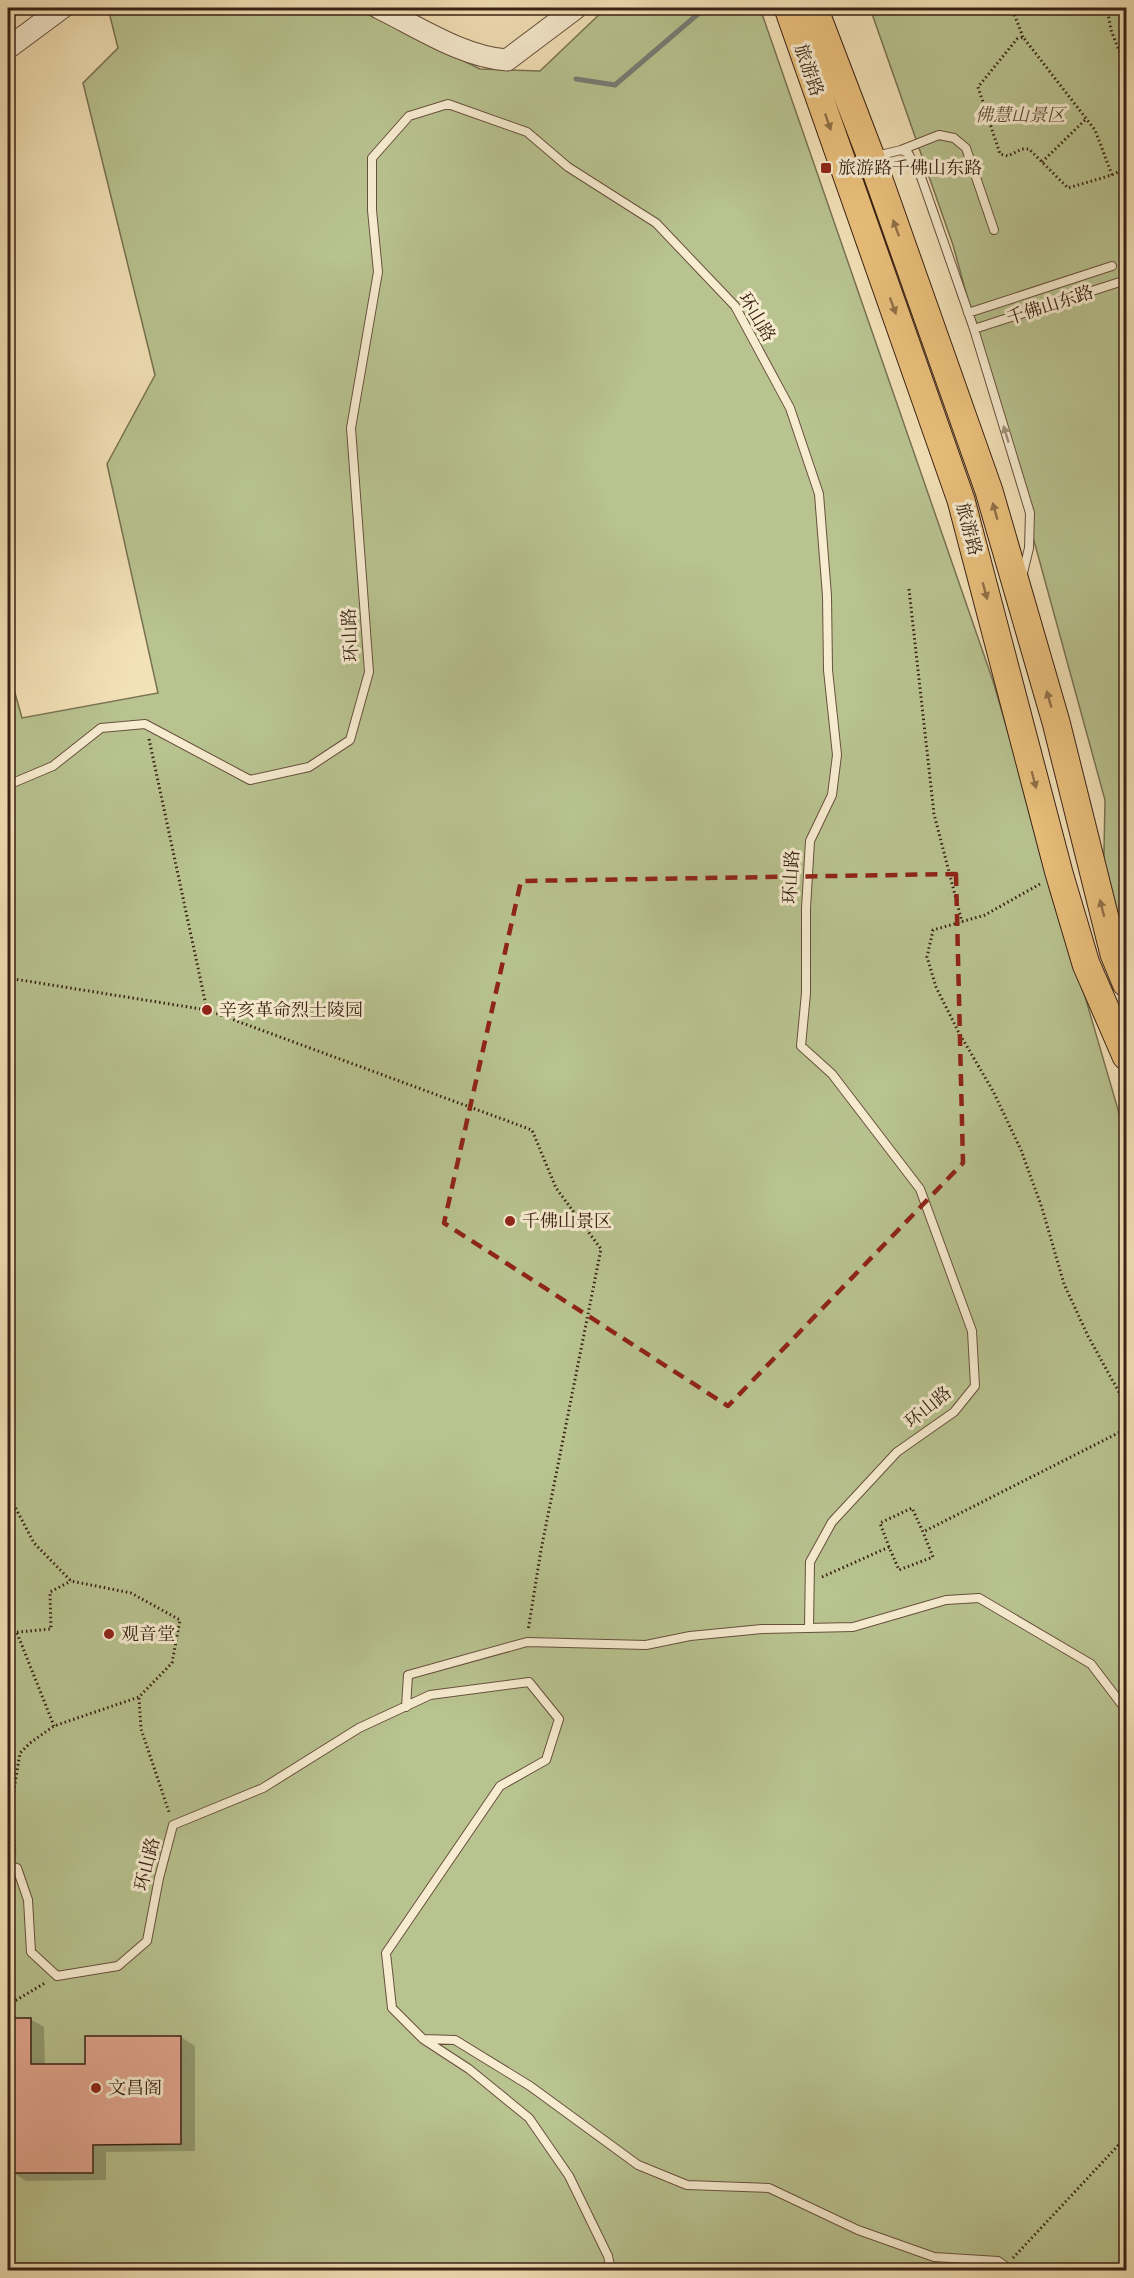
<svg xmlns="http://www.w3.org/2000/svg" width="1134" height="2278" viewBox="0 0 1134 2278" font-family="'Libre Caslon Text','Noto Serif SC',serif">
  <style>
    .green { fill: #b8c390; stroke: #787252; stroke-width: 1.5 }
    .shadow { fill: #0003 }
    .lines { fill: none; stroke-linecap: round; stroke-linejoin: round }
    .stream { stroke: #767d76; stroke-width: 5 }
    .building { fill: #e3a790; stroke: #392014; stroke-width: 1.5 }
    .service-casing { stroke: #68503d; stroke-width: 10 }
    .tertiary-casing { stroke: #68503d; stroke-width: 23 }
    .primary-casing { stroke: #392014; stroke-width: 29 }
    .path { stroke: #392014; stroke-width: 3; stroke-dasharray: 1.5 3; stroke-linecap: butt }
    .service { stroke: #f7ecd0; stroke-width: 8 }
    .tertiary { stroke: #f7ecd0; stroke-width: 21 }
    .primary { stroke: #eac07c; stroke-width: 27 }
    .oneway { fill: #927048 }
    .oneway2 { fill: #a2907b }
    .marked { fill: none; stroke: #8f2418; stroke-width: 4.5; stroke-dasharray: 12 8; stroke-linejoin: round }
    .poi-dot { fill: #8f2418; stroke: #f7ecd0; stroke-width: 2 }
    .labels { text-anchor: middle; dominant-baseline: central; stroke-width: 6; stroke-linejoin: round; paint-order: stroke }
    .street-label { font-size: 18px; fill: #392014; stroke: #f7ecd0 }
    .park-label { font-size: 18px; font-style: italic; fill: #5f5139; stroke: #f7ecd0 }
    .poi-label { font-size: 18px; fill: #392014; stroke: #f7ecd0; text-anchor: start }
  </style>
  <rect width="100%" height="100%" fill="#f3e1b7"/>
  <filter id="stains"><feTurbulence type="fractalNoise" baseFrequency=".00333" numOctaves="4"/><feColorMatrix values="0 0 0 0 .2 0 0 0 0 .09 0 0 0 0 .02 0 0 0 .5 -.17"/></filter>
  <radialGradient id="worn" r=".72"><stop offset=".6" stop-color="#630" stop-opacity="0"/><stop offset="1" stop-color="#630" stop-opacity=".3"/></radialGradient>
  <path class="green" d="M108 8H355L480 69 540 71 606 8H760L993 681 1126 1137V2270H8V668L22 718 158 693 107 464 155 375 83 83 118 48Z
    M870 8H1126V934L1103 903 1105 800 953 245Z"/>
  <path class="shadow" d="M30 2019 44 2027 45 2066 86 2065 181 2037 195 2046V2151L106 2152V2180L26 2181 12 2172Z"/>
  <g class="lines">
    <path class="stream" d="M576 79 615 85 705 8"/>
  </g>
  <path class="building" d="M10 2018H31V2064H85V2036H181V2144L93 2145V2173H11Z"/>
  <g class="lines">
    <defs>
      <path id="service" d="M901 150 939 135 954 138 966 148 994 230
        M876 156 901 150 908 153 921 177 974 329 1030 513 1029 548 1022 577
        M968 313 1112 266
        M974 329 1126 280
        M8 785 53 766 101 728 145 724 250 780 309 767 350 740 369 672 351 428 378 272 372 210V158L409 116 448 104 527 132 568 167 656 223 735 306 790 408 819 494 827 596 828 670 837 755 832 795 810 841 806 908V993L801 1046 832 1074 920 1189 972 1331 975 1386 954 1412 897 1452 832 1522 810 1562 809 1627
        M406 1707 408 1675 527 1642 646 1645 690 1636 762 1629 853 1627 946 1600 979 1598 1091 1664 1126 1710
        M8 1865 17 1868 28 1900 31 1952 57 1976 118 1966 147 1941 159 1878 173 1825 263 1788 359 1728 430 1695 529 1682 559 1719 546 1760 500 1786 386 1953 392 2008 423 2039 469 2069 529 2118 569 2176 608 2256 611 2270
        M423 2039 455 2040 530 2086 638 2165 687 2185 769 2188 858 2230 934 2257 998 2261 1011 2270"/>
      <path id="tertiary" d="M379 8C418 27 463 57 507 60L576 8
        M8 48 62 8"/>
      <path id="primary" d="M788 8 961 500 1059 873 1086 964 1126 1056
        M814 8 871 157 989 491 1056 722 1114 954 1126 983"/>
    </defs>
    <use href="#service" class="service-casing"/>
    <use href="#tertiary" class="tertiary-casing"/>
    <use href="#primary" class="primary-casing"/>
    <path class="path" d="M1022 8 1013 11 1023 37
      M1107 8 1111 30 1126 69
      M838 14 856 8
      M1042 162 1086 119
      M1112 175 1095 130 1023 37 1017 39 978 87 1000 154 1008 156 1022 149H1029L1068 188 1112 175 1126 168
      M909 589 934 814 962 922
      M149 739 207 1010
      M1040 884 985 915 933 930 927 957 936 987 958 1031 993 1091 1021 1150 1042 1208 1064 1284 1088 1336 1126 1405
      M8 978 207 1010 532 1130 556 1188 601 1249 541 1550 528 1631
      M8 1455 12 1501 34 1543 71 1581 131 1593 180 1620 172 1663 139 1697 54 1726 30 1743 20 1753 11 1808 15 1854
      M889 1547 880 1523 912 1508 923 1532 1126 1429
      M822 1577 889 1547 899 1570 933 1557 923 1532
      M8 1633 51 1629 50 1592 71 1581
      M17 1633 54 1726
      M139 1698 141 1729 169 1812
      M8 2005 45 1983
      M8 2098H10
      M1013 2258 1126 2137"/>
    <use href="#service" class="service"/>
    <use href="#tertiary" class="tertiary"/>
    <use href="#primary" class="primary"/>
  </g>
  <defs><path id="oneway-solid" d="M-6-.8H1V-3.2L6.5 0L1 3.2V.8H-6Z" transform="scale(1.5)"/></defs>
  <g class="oneway">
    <use href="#oneway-solid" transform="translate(828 122) rotate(71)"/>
    <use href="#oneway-solid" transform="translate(896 228) rotate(-110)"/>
    <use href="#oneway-solid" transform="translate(893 306) rotate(70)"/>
    <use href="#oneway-solid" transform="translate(995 511) rotate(-106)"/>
    <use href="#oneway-solid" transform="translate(985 591) rotate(75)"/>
    <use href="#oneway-solid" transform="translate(1049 699) rotate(-106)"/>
    <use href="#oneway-solid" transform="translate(1034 780) rotate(75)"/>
    <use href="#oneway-solid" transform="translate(1102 908) rotate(-104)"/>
  </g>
  <use class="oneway2" href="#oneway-solid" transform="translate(1006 434) rotate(-107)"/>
  <path class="marked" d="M956 874 963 1163 728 1406 444 1223 521 881Z"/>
  <g class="poi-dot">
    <rect x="820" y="162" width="12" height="12" rx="3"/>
    <circle cx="207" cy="1010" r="6"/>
    <circle cx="510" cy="1221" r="6"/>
    <circle cx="109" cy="1634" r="6"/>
    <circle cx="96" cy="2088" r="6"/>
  </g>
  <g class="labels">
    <g class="street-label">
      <text transform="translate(809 70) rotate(71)">旅游路</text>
      <text transform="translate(1050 305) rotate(-18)">千佛山东路</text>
      <text transform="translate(757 317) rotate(59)">环山路</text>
      <text transform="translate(969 529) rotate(75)">旅游路</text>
      <text transform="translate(350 635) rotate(-93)">环山路</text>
      <text transform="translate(791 877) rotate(-87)">环山路</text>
      <text transform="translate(928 1407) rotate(-39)">环山路</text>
      <text transform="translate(147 1864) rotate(-76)">环山路</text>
    </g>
    <g class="park-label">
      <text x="1020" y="115">佛慧山景区</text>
    </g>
    <g class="poi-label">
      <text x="838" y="168">旅游路千佛山东路</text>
      <text x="219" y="1010">辛亥革命烈士陵园</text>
      <text x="522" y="1221">千佛山景区</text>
      <text x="121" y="1634">观音堂</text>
      <text x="108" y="2088">文昌阁</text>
    </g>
  </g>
  <rect width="1134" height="2278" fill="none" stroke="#f3e1b7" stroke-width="30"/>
  <rect x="9" y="9" width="1116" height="2260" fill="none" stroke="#392014" stroke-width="3"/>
  <rect x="15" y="15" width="1104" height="2248" fill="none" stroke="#392014" stroke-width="1.5"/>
  <rect width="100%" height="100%" filter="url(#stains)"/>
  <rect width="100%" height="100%" fill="url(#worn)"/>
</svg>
